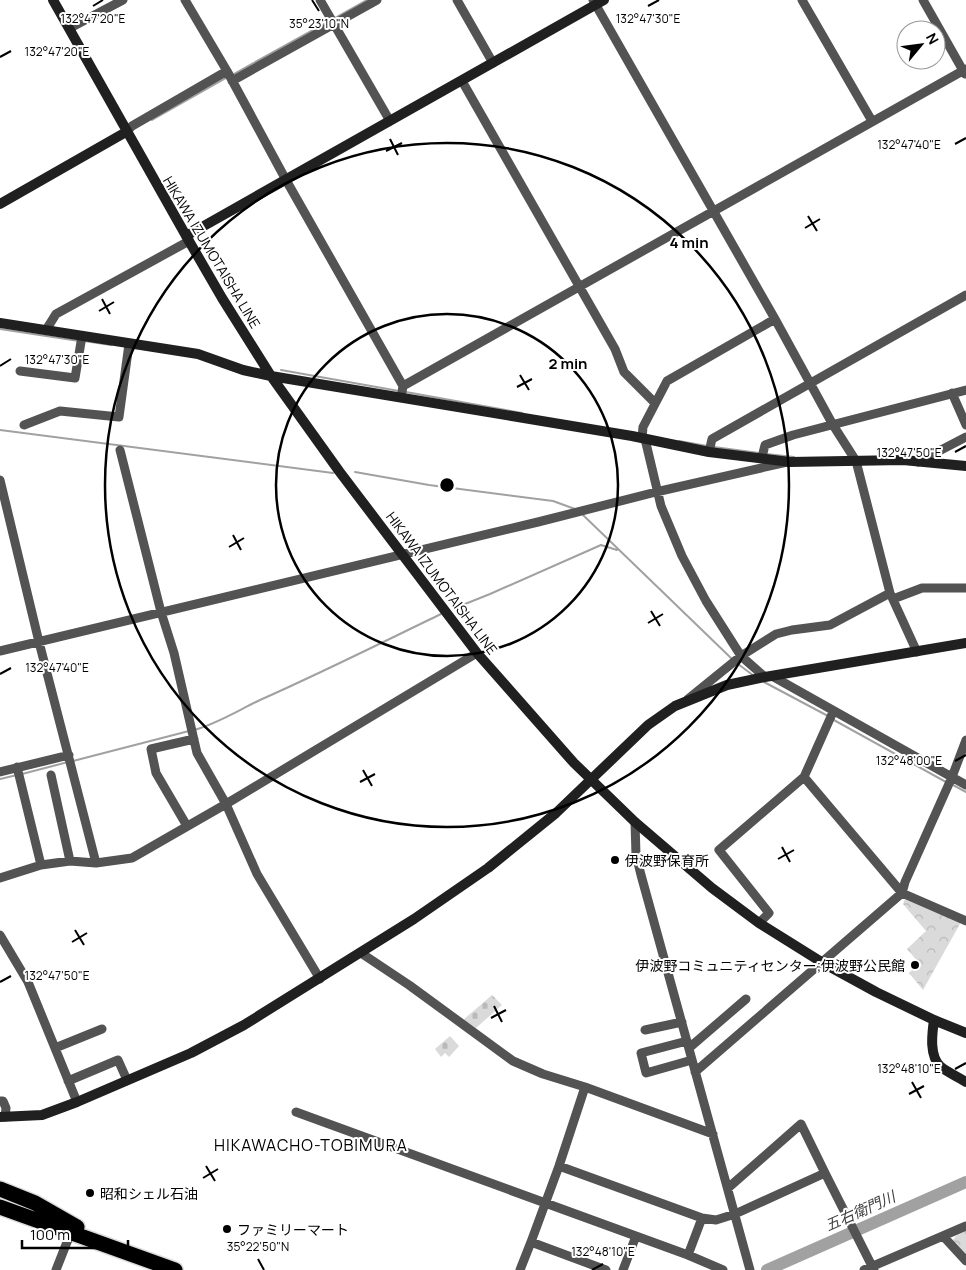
<svg xmlns="http://www.w3.org/2000/svg" width="966" height="1270" viewBox="0 0 966 1270" font-family="Manrope,'Noto Sans JP',sans-serif">
  <style>
    .cemetery { fill: url(#cemetery-stones) }
    .park { fill: url(#park-crowns) }
    .lines { fill: none; stroke-linecap: round; stroke-linejoin: round }
    .stream { stroke: #a1a1a1; stroke-width: 2 }
    .river { stroke: #a1a1a1; stroke-width: 12 }
    .highway-casing { stroke: #dbdbdb; stroke-width: 18 }
    .street { stroke: #535353; stroke-width: 9 }
    .secondary { stroke: #202020; stroke-width: 10 }
    .highway { stroke: #000; stroke-width: 15 }
    .ticks { fill: none; stroke: #000; stroke-width: 2 }
    .ring { fill: none; stroke: #000; stroke-width: 2.5 }
    .poi-dot { fill: #000; stroke: #fff; stroke-width: 2 }
    .labels { text-anchor: middle; dominant-baseline: central; stroke-width: 4; stroke-linejoin: round; paint-order: stroke }
    .street-label { font-size: 14px; fill: #000; stroke: #fff }
    .poi-label { font-size: 14px; fill: #000; stroke: #fff; text-anchor: start }
    .water-label { font-size: 15px; font-style: italic; fill: #424242; stroke: #fff }
    .quarter-label { font-size: 16px; letter-spacing: 1px; fill: #000; stroke: #fff }
    .ticks-label { font-size: 12px; text-anchor: middle; fill: #000; stroke: #fff; stroke-width: 4; stroke-linejoin: round; paint-order: stroke }
    .centre { fill: #000; stroke: #fff; stroke-width: 2.5 }
    .ring-label { font-size: 15px; text-anchor: middle; font-weight: bold; fill: #000; stroke: #fff; stroke-width: 4; stroke-linejoin: round; paint-order: stroke }
  </style>
  <defs>
    <pattern id="cemetery-stones" width="16" height="16" patternUnits="userSpaceOnUse" patternTransform="scale(1.25)"><rect width="16" height="16" fill="#dadada"/><path d="M2 7V4a2 2 0 0 1 4 0v3zM10 15v-3a2 2 0 0 1 4 0v3z" fill="#b9b9b9"/></pattern>
    <pattern id="park-crowns" width="20" height="18" patternUnits="userSpaceOnUse" patternTransform="scale(1.25)"><rect width="20" height="18" fill="#dadada"/><path d="M2 6a3 3 0 1 1 6 0M12 15a3 3 0 1 1 6 0" fill="none" stroke="#b9b9b9"/></pattern>
  </defs>
  <rect width="100%" height="100%" fill="#fff"/>
  <path class="cemetery" d="M492 995 502 1005 476 1028 463 1020Z
    M450 1036 459 1046 449 1057 445 1053 441 1057 435 1049Z"/>
  <path class="park" d="M906 896 961 922 923 990 909 973 919 963 907 949 926 931 903 904Z
    M966 1231V1255L953 1240 956 1236Z"/>
  <g class="lines">
    <path class="stream" d="M333 19 367 0
      M232 75 329 21
      M152 120 226 78
      M0 329 79 341
      M84 341 111 345
      M281 370 399 391
      M406 392 522 413
      M0 430 333 473
      M679 441 707 446
      M714 447 759 453
      M766 454 794 457
      M355 472 429 485 553 501 575 509
      M583 515 732 659
      M455 608 490 594 601 545 617 550
      M738 664 754 676
      M764 682 828 716
      M832 719 946 782
      M194 730C217 724 239 710 260 700 321 673 381 643 441 614
      M73 761 189 731
      M22 774 68 762
      M0 779 17 775
      M953 785 966 792"/>
    <path class="river" d="M767 1270 966 1182"/>
    <defs>
      <path id="highway" d="M0 1189 35 1203 77 1227
        M0 1207 175 1270"/>
    </defs>
    <use href="#highway" class="highway-casing"/>
    <path class="street" d="M185 0 227 71 286 180 403 386 402 392
      M320 0 390 121
      M457 0 493 63
      M593 0 775 319 833 425 856 461 890 593 917 652
      M802 0 872 121
      M923 0 965 74
      M70 28 123 0
      M232 81 377 0
      M462 81 615 349 624 372 655 403
      M126 132 132 126 227 71
      M46 330 56 314 189 241
      M20 371 75 378 82 336
      M403 386 966 69
      M952 393 966 425
      M24 425 60 411 119 417 129 344
      M642 438 643 427 667 381 775 319
      M645 439 661 506 682 556 706 601 741 656 765 677
      M120 450 161 612 174 653 197 753 226 804 257 874 320 979
      M709 452 712 439 966 295
      M762 457 765 445 793 435 966 390
      M918 462 966 437
      M0 480 39 642 96 863
      M893 599 922 588H966
      M0 651 538 522 656 492 787 462
      M772 676 966 785
      M688 699 741 656 776 634 792 630 830 625 890 593
      M17 767 41 865
      M0 772 69 755
      M51 775 70 861
      M804 777 902 893 966 921
      M635 822 636 855 641 875 750 1270
      M187 826 156 773 151 749 194 739
      M0 878 41 865 70 861 96 863 132 858 226 804 477 653
      M759 923 769 913 719 850 804 777 833 712
      M0 935 28 982 77 1102
      M361 953 409 985 513 1061 543 1074 585 1087 713 1134
      M645 1030 682 1022
      M687 1041 641 1053 646 1073 692 1060
      M55 1048 102 1029
      M689 1048 746 999
      M695 1072 902 893 905 882 952 777 966 740
      M68 1081 118 1060 127 1080
      M585 1087 559 1166 531 1242 606 1270
      M0 1101H3L6 1108 5 1117
      M296 1112 688 1255 702 1218
      M559 1166 702 1218 716 1220 735 1214 825 1173 874 1270
      M728 1188 801 1124 825 1173
      M943 1236 966 1261
      M688 1255 723 1270
      M56 1270 71 1232
      M520 1270 531 1242
      M623 1270 636 1236
      M864 1270 966 1226"/>
    <path class="secondary" d="M53 0 189 241 222 298 271 376 339 471 477 653 574 763 635 822 712 888 759 923 823 963 876 992 934 1020 966 1033
      M0 204 126 132
      M186 236 604 0
      M0 323 198 354 243 370 271 376 632 436 709 452 790 462 903 460 966 466
      M934 1020C932 1034 929 1057 941 1067 949 1073 958 1077 966 1082
      M0 1117 42 1115 77 1102 191 1053 244 1025 414 919 488 868 556 813 648 725 675 706 727 685 765 677 966 643"/>
    <use href="#highway" class="highway"/>
  </g>
  <path class="ticks" d="M312 0 319 11M93 6 103 0M648 6 659 0M0 57 11 51M390 139 398 155M955 144 966 138M386 151 402 143M808 216 817 231M805 228 820 219M102 299 110 314M99 311 114 302M0 366 11 359M520 375 529 390M517 387 532 379M955 452 966 446M233 535 241 550M229 547 244 538M651 611 660 626M648 623 663 614M0 674 11 668M955 761 966 755M363 770 372 786M360 782 375 774M782 847 790 862M778 859 794 850M75 930 84 945M72 942 87 933M0 982 11 976M494 1006 502 1022M491 1018 506 1010M955 1069 966 1063M912 1082 921 1098M909 1094 924 1086M206 1166 215 1181M203 1178 218 1169M258 1259 264 1270M592 1270 603 1264"/>
  <g class="ring">
    <circle cx="447" cy="485" r="171"/>
    <circle cx="447" cy="485" r="342"/>
  </g>
  <g class="poi-dot">
    <circle cx="615" cy="860" r="5"/>
    <circle cx="915" cy="965" r="5"/>
    <circle cx="90" cy="1193" r="5"/>
    <circle cx="227" cy="1229" r="5"/>
  </g>
  <g class="labels">
    <g class="street-label">
      <text transform="translate(212 252) rotate(59)">HIKAWA IZUMOTAISHA LINE</text>
      <text transform="translate(442 583) rotate(53)">HIKAWA IZUMOTAISHA LINE</text>
    </g>
    <g class="poi-label">
      <text x="625" y="860">伊波野保育所</text>
      <text x="905" y="965" text-anchor="end">伊波野コミュニティセンター;伊波野公民館</text>
      <text x="100" y="1193">昭和シェル石油</text>
      <text x="237" y="1229">ファミリーマート</text>
    </g>
    <g class="water-label">
      <text transform="translate(860 1211) rotate(-24)">五右衛門川</text>
    </g>
    <g class="quarter-label">
      <text x="311" y="1145">HIKAWACHO-TOBIMURA</text>
    </g>
  </g>
  <g class="ticks-label">
    <text x="93" y="23">132°47'20"E</text>
    <text x="648" y="23">132°47'30"E</text>
    <text x="319" y="28">35°23'10"N</text>
    <text x="57" y="56">132°47'20"E</text>
    <text x="909" y="149">132°47'40"E</text>
    <text x="57" y="364">132°47'30"E</text>
    <text x="909" y="457">132°47'50"E</text>
    <text x="57" y="672">132°47'40"E</text>
    <text x="909" y="765">132°48'00"E</text>
    <text x="57" y="980">132°47'50"E</text>
    <text x="909" y="1073">132°48'10"E</text>
    <text x="258" y="1251">35°22'50"N</text>
    <text x="603" y="1256">132°48'10"E</text>
  </g>
  <circle cx="447" cy="485" r="8" class="centre"/>
  <g class="ring-label">
    <text x="689" y="248">4 min</text>
    <text x="568" y="369">2 min</text>
  </g>
  <g transform="translate(921 45) rotate(61)"><circle r="24" fill="#ffffff" stroke="#999999"/>
  <path d="M0-4L9 19L0 12L-9 19Z" fill="#000000"/>
  <text y="-8" font-size="14" font-weight="bold" text-anchor="middle" fill="#000000">N</text>
  </g>
  <path d="M22 1240v8h106v-8" fill="none" stroke="#000000" stroke-width="2.5"/>
  <text x="30" y="1240" font-size="15" fill="#000000" stroke="#ffffff" stroke-width="4" paint-order="stroke">100 m</text>
</svg>
